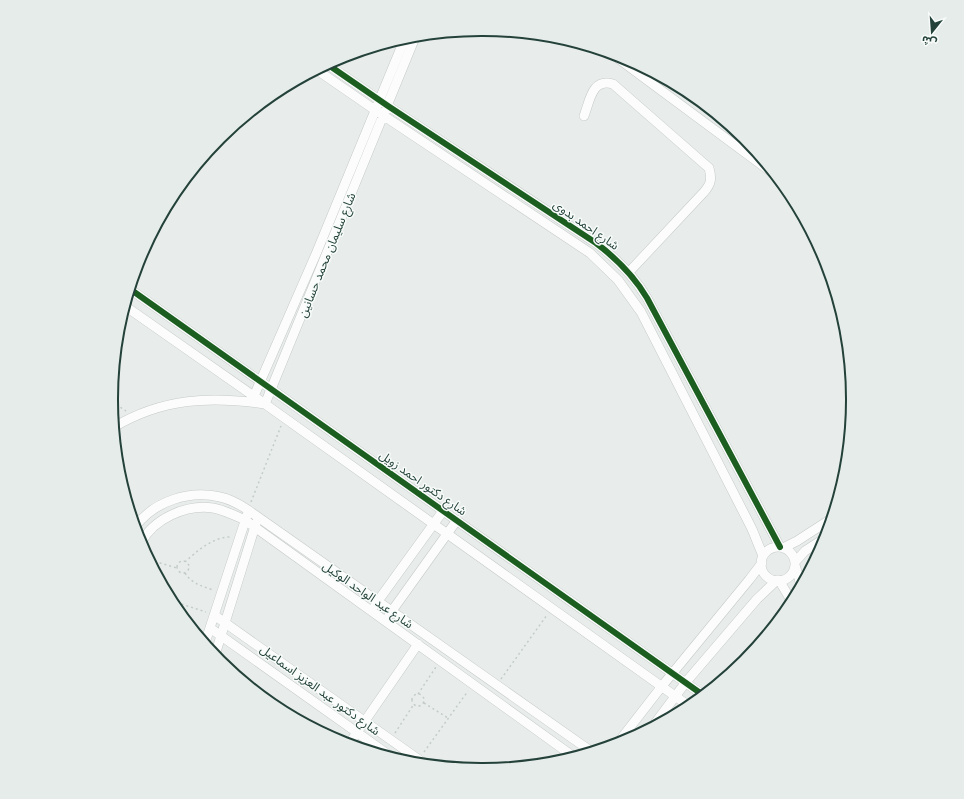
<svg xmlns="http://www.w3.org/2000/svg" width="964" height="799" viewBox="0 0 964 799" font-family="'Varela Round','Noto Sans Arabic',sans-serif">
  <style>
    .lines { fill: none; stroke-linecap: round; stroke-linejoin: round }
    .minor-casing { stroke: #c5cac8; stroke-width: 10 }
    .path { stroke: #c3ccca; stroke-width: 1.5; stroke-dasharray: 2 3; stroke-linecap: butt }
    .minor { stroke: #fcfcfc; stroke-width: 9 }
    .cycleway-casing { stroke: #f7fbf9; stroke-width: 8 }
    .cycleway { stroke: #1b5e20; stroke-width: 6 }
    .labels { text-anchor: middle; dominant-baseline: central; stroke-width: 3; stroke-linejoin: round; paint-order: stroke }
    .street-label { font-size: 12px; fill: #24423a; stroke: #f7fbf9 }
    .rim { fill: none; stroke: #24423a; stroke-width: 2 }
  </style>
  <rect width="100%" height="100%" fill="#e8edeb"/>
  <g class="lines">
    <defs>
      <path id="minor" d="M612 54 774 174
        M327 64 388 106 596 243C617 259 634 276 647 298L780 547
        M317 70 375 110 590 253 618 280 641 312 752 529 763 556
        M584 116C590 100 592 78 613 84L709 168C712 179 711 184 704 192L629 272
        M130 289 703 695
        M125 306 265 404 689 706
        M254 396 316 254 405 38
        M114 427C163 398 210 396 265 404L416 35
        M135 527C154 501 189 490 220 497 230 499 239 504 248 510L592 752
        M141 543C153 519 186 504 213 508 224 510 234 515 245 520L574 757
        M761 564a17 17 0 1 1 34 0a17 17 0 1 1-34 0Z
        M783 548 797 541 831 519
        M795 562 805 551 825 538
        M795 565 801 585
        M779 580 792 602
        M375 605 443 511
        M214 615 425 764
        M389 615 457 520
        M210 628 393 758
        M205 643 247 515
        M215 655 256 523
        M653 726 686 682 757 599 777 580
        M349 744 418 644
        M617 744 662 686 749 580 762 563"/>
    </defs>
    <use href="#minor" class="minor-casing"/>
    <path class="path" d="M112 402 126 411
      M251 502 281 426
      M150 560 177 568
      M177 567a6 6 0 1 1 12 0a6 6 0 1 1-12 0Z
      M185 562C197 551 213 537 230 537
      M185 573C192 584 202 586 213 590
      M172 601 206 612
      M501 679 547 615
      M412 700a6 6 0 1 1 12 0a6 6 0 1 1-12 0Z
      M418 694 436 667
      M424 703 448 718
      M395 733 414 704
      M424 752 468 691"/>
    <use href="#minor" class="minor"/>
    <defs>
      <path id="cycleway" d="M327 64 388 106 596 243C617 259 634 276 647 298L780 547
        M130 289 703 695"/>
    </defs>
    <use href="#cycleway" class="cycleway-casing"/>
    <use href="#cycleway" class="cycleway"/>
  </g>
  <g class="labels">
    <g class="street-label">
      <text transform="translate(586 225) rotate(35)">شارع احمد بدوى</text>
      <text transform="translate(327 255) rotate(-68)">شارع سليمان محمد حسانين</text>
      <text transform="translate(423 483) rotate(35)">شارع دكتور احمد زويل</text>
      <text transform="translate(368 595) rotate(35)">شارع عبد الواحد الوكيل</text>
      <text transform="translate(320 690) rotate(36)">شارع دكتور عبد العزيز اسماعيل</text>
    </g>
  </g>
  <path d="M0 0H964V799H0ZM481 36H483A363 363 0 0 1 846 399V400A363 363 0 0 1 483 763H481A363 363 0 0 1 118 400V399A363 363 0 0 1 481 36Z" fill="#e6ecea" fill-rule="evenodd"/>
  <path class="rim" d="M481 36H483A363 363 0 0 1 846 399V400A363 363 0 0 1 483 763H481A363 363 0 0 1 118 400V399A363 363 0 0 1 481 36Z"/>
  <g transform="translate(932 32) rotate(197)" stroke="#f7fbf9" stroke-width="3" paint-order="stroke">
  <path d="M0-3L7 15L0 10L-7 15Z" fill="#24423a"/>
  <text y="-6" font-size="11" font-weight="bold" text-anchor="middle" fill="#24423a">ش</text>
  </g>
</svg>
